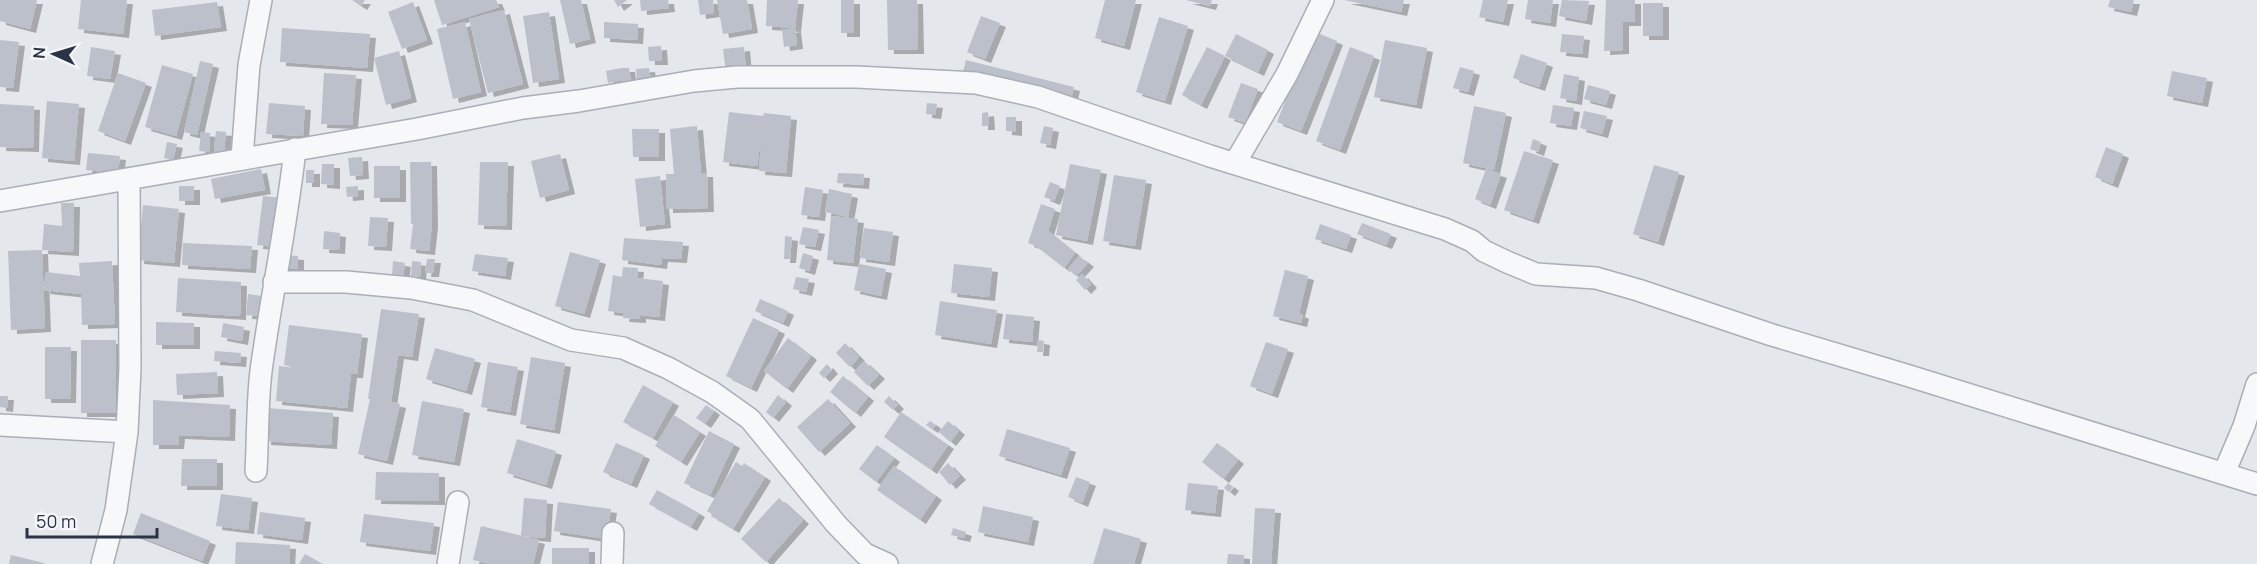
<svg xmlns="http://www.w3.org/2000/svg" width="2257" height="564" viewBox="0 0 2257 564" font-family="Manrope,sans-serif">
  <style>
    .building { fill: #bbc0ca; filter: url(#shadow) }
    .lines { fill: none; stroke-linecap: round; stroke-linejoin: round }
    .minor-casing { stroke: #a9aeb7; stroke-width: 24 }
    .minor { stroke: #f7f8fa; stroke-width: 21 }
  </style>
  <defs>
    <filter id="shadow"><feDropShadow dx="6" dy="4" stdDeviation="0" flood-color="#0004"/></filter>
  </defs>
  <rect width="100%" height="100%" fill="#e4e7ec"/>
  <path class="building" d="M0 0H37L30 29 0 21Z
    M81 0H127L123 34 78 29Z
    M352 0H365L361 6Z
    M434 0H496L499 7 442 25Z
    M560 0H581L590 39 570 44Z
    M614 0H627L618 7Z
    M640 0H668L669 8 641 11Z
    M698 0H713L714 13 700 15Z
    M717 0H747L752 29 723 34Z
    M767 0H798L795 28 797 45 784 47 782 30 795 28 766 26Z
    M841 0H854V33H841Z
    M887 0H917L918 50H888Z
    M1105 0H1136L1124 46 1095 38Z
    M1186 0H1212L1210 6Z
    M1344 0H1404L1401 12Z
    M1483 0H1508L1503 22 1479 17Z
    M1528 0H1553L1550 23 1525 19Z
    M1562 0 1589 1 1586 21 1559 16Z
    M1606 0H1635V22H1623V50L1604 51Z
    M2110 0H2134L2131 12 2108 7Z
    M217 2 221 27 155 36 152 10Z
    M413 2 427 40 402 49 388 12Z
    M1643 3H1663V36H1643Z
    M504 10 523 84 488 93 469 19Z
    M549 12 559 79 533 83 523 16Z
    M981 16 1000 23 985 59 967 52Z
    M1159 17 1188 26 1165 101 1136 92Z
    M465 22 481 92 453 99 437 29Z
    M604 22 638 24 637 40 604 38Z
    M282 28 370 34 367 68 280 62Z
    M1313 31 1337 41 1301 131 1277 122Z
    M1236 34 1268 50 1258 72 1225 56Z
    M1562 34 1584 36 1582 54 1560 52Z
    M0 40 19 42 13 88 0 87Z
    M1385 40 1427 48 1416 105 1374 97Z
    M661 46 662 61H649L648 47Z
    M91 47 115 51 110 79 87 76Z
    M744 47 746 70 726 73 723 49Z
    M1207 47 1225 56 1201 105 1182 95Z
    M1350 47 1374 56 1340 150 1316 141Z
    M399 51 411 98 386 105 374 58Z
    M1521 54 1547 63 1539 87 1513 78Z
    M966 60 1074 87 1071 99 963 72Z
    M200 61 213 64 197 135 184 132Z
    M162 65 193 74 176 136 145 127Z
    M1460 67 1474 71 1468 92 1453 88Z
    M621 68H629L631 83 623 84 622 80 608 83 606 71Z
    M649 68 651 81 637 83 636 69Z
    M2172 71 2207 78 2202 103 2167 96Z
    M118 73 146 83 125 141 98 131Z
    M324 73 356 75 352 125 321 124Z
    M1564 74 1579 77 1576 101 1560 98Z
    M1241 83 1258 89 1245 123 1228 117Z
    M1588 85 1610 91 1606 105 1584 99Z
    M47 101 79 104 74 161 42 158Z
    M269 103 305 106 303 136 266 134Z
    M927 103 937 104 935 115 926 114Z
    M0 104 34 106 33 148 0 147Z
    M1553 105 1574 108 1571 126 1550 123Z
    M1474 106 1506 113 1494 170 1463 163Z
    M1584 111 1607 116 1602 134 1580 128Z
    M729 112 763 116 764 113 791 116 786 173 759 171 762 131 757 166 723 162Z
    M988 112 989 126H982V113Z
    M1006 117H1016V132L1006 131Z
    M697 126 701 173H707L708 208 667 209 666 174H674L670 129Z
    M1044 126 1053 128 1050 145 1040 143Z
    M632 129H659V157H633Z
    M216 131 226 132 224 152 214 151Z
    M201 132 210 133 209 152 199 151Z
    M1533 139 1541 142 1538 152 1530 149Z
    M167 142 177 144 173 160 164 158Z
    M2106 147 2123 154 2112 184 2095 177Z
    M1524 151 1553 160 1533 220 1504 210Z
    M88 153 120 156 118 173 86 170Z
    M560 154 569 190 540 198 531 161Z
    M362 157 363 175 350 176 348 158Z
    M410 162H431L432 224 429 251 410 249 413 224H411Z
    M480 162H508L506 226 478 225Z
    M322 164H334V185L321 184Z
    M1070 164 1101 170 1087 241 1056 235Z
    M1654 165 1679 172 1658 242 1633 234Z
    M374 166H400V198H374Z
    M261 169 265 190 215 199 211 179Z
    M1486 169 1501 174 1490 205 1475 199Z
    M306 170H314V183H306Z
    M838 173 864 174 863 185 837 183Z
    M1114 175 1146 180 1135 246 1103 241Z
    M660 176 665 224 640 227 635 179Z
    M1050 182 1060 186 1054 201 1044 197Z
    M179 186H194V201H179Z
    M358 186V196L347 197 346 187Z
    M805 187 823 190 819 217 801 215Z
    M829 189 852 194 848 217 825 212Z
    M263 196 282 198 276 247 257 245Z
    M61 203H74L73 252 42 250 45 328 11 330 8 251 42 250 44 224 62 226Z
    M1041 204 1055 209 1048 231 1075 253 1064 268 1036 246 1028 243Z
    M143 205 179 209 174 263 138 260Z
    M831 216 858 219 853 263 827 260Z
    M370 217 388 218 386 247 368 246Z
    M1362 223 1391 234 1386 245 1357 234Z
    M1320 224 1351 235 1346 249 1315 239Z
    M803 227 819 230 815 247 799 244Z
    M864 228 893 232 889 262 860 258Z
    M324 231 340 233 339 250 323 249Z
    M785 236 792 237 790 259H784Z
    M624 238 683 242 681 259 662 258 661 265 622 260Z
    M183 243 252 246 250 269 182 265Z
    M570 252 600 260 584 314 555 306Z
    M803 253 813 256 809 271 799 268Z
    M475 254 508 258 505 276 472 271Z
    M283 255 298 256V269L282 268Z
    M1079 256 1088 263 1076 276 1068 269Z
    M427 259H435L433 273H425Z
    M112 261 115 324 82 325 81 294 44 290 46 272 80 276 79 263Z
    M393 261 405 263 403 277 392 276Z
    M412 261 421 262 420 277 411 276Z
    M859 264 886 269 881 296 854 290Z
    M954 264 992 268 989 297 951 293Z
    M623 267 638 268 637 278 663 281 659 317 640 315V319L623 318 624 313 608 311 613 275 622 277Z
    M1285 270 1308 276 1299 313 1303 315 1301 323 1273 316Z
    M1082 274 1091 284 1085 290 1076 280Z
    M796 277 809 279 806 292 793 289Z
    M178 278 241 282 240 316 176 312Z
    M248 294 262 296 260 316 246 315Z
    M760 299 788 311 783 323 755 311Z
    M940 301 997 310 991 344 935 335Z
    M381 309 419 314 412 357 398 355 391 402 400 404 387 461 358 454 370 399H368Z
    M1006 314 1034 317 1032 342 1003 339Z
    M753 318 779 330 751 388 726 376Z
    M156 322 194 323V345H156Z
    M223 323 244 327 242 341 221 337Z
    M289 325 362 334 357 374H351L347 408 276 401 279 366 296 368 284 365Z
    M788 338 811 356 787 389 764 371Z
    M81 340H116V413H81Z
    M1038 340 1044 341 1043 352H1037Z
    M1266 342 1288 349 1272 394 1250 386Z
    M845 343 859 357 850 367 836 353Z
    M45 347H71L70 399H45Z
    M435 348 475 359 466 391 426 379Z
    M215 351 241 353 240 363 214 361Z
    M531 357 565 363 554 430 520 424Z
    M864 361 879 375 868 386 854 372Z
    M488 362 518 367 510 412 481 407Z
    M827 364 832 370 824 378 819 373Z
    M217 372 218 393 177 395 176 374Z
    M843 376 868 397 855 413 830 392Z
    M643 385 673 402 653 438 623 422Z
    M778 395 786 402 773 418 766 412Z
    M0 396H8L7 408 0 407Z
    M889 396 898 405 893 410 884 402Z
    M828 399 850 423 819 452 797 427Z
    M153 400 230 405 229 437 179 435 178 445H153Z
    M422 401 464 409 454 462 412 455Z
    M706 405 714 411 705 424 696 418Z
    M267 408 333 413 331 445 265 441Z
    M901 412 948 445 931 470 884 437Z
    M674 415 700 432 681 462 655 446Z
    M930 421 936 425 932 429 926 425Z
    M948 421 959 431 950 442 939 432Z
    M1007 429 1070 448 1061 475 999 456Z
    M709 431 734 444 710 495 684 483Z
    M517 439 556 451 546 485 507 473Z
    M616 443 644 455 631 484 603 472Z
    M1217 443 1238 460 1223 479 1202 462Z
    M877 445 894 458 876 482 859 469Z
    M182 459H217V486H181Z
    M736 462 742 466 744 463 765 477 733 529 711 516 712 514 707 511Z
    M948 463 960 476 950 485 939 472Z
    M894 466 936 496 920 520 877 490Z
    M376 472 439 473V501L375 500Z
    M1076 477 1090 482 1082 503 1068 497Z
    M1188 483 1218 486 1215 513 1185 510Z
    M1228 483 1233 487 1229 492 1224 488Z
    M657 490 699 513 691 527 649 504Z
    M221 494 252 498 248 530 216 526Z
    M524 498 547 500 545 538 521 536Z
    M779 498 803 520 766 562 741 539Z
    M558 502 611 509 606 539 554 531Z
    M983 506 1033 517 1028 542 978 532Z
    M1255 508 1275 509 1271 564H1252Z
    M260 512 305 518 302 540 257 534Z
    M141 513 210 541 202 561 133 534Z
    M364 514 434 523 430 551 360 542Z
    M481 526 539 540 533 564H490L473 560Z
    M953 528 966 532 964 538 951 535Z
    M1104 528 1141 539 1134 564H1093Z
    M236 542 290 545 289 564H235Z
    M552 548H589V564H552Z
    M305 554 323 564H299Z
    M1228 554 1244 555V564H1227Z
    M11 555 44 563V564H9Z"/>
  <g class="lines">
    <defs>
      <path id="minor" d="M242 158 249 65 261 0
        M1235 163 1287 74 1323 0
        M0 201 417 129 523 108 579 101 694 81 737 77H856L976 83 1038 97 1210 156 1445 229 1472 241 1484 251 1507 262 1536 274 1596 278 1638 290 1772 335 1906 375 2257 484
        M274 282H346L411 288 473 300 571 340 623 348 668 368 712 392 750 419 836 524 865 554 887 564
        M0 425 127 432
        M256 471C258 438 257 404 261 371 271 297 287 224 295 149
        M2224 473 2244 426 2257 384
        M102 564 116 510 127 432 130 368 129 179
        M448 564 458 502
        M612 564 613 533"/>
    </defs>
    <use href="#minor" class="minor-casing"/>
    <use href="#minor" class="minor"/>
  </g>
  <g transform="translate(54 54) rotate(274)" stroke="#f4f6f9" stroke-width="4.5" paint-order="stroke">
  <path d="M0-4.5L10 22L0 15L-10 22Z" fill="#2b3445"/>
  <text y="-9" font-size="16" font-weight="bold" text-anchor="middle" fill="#2b3445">N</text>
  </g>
  <path d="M27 528v9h130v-9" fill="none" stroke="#2b3445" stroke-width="3"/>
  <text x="36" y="528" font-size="18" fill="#2b3445" stroke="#f4f6f9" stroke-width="4.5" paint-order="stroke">50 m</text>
</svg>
